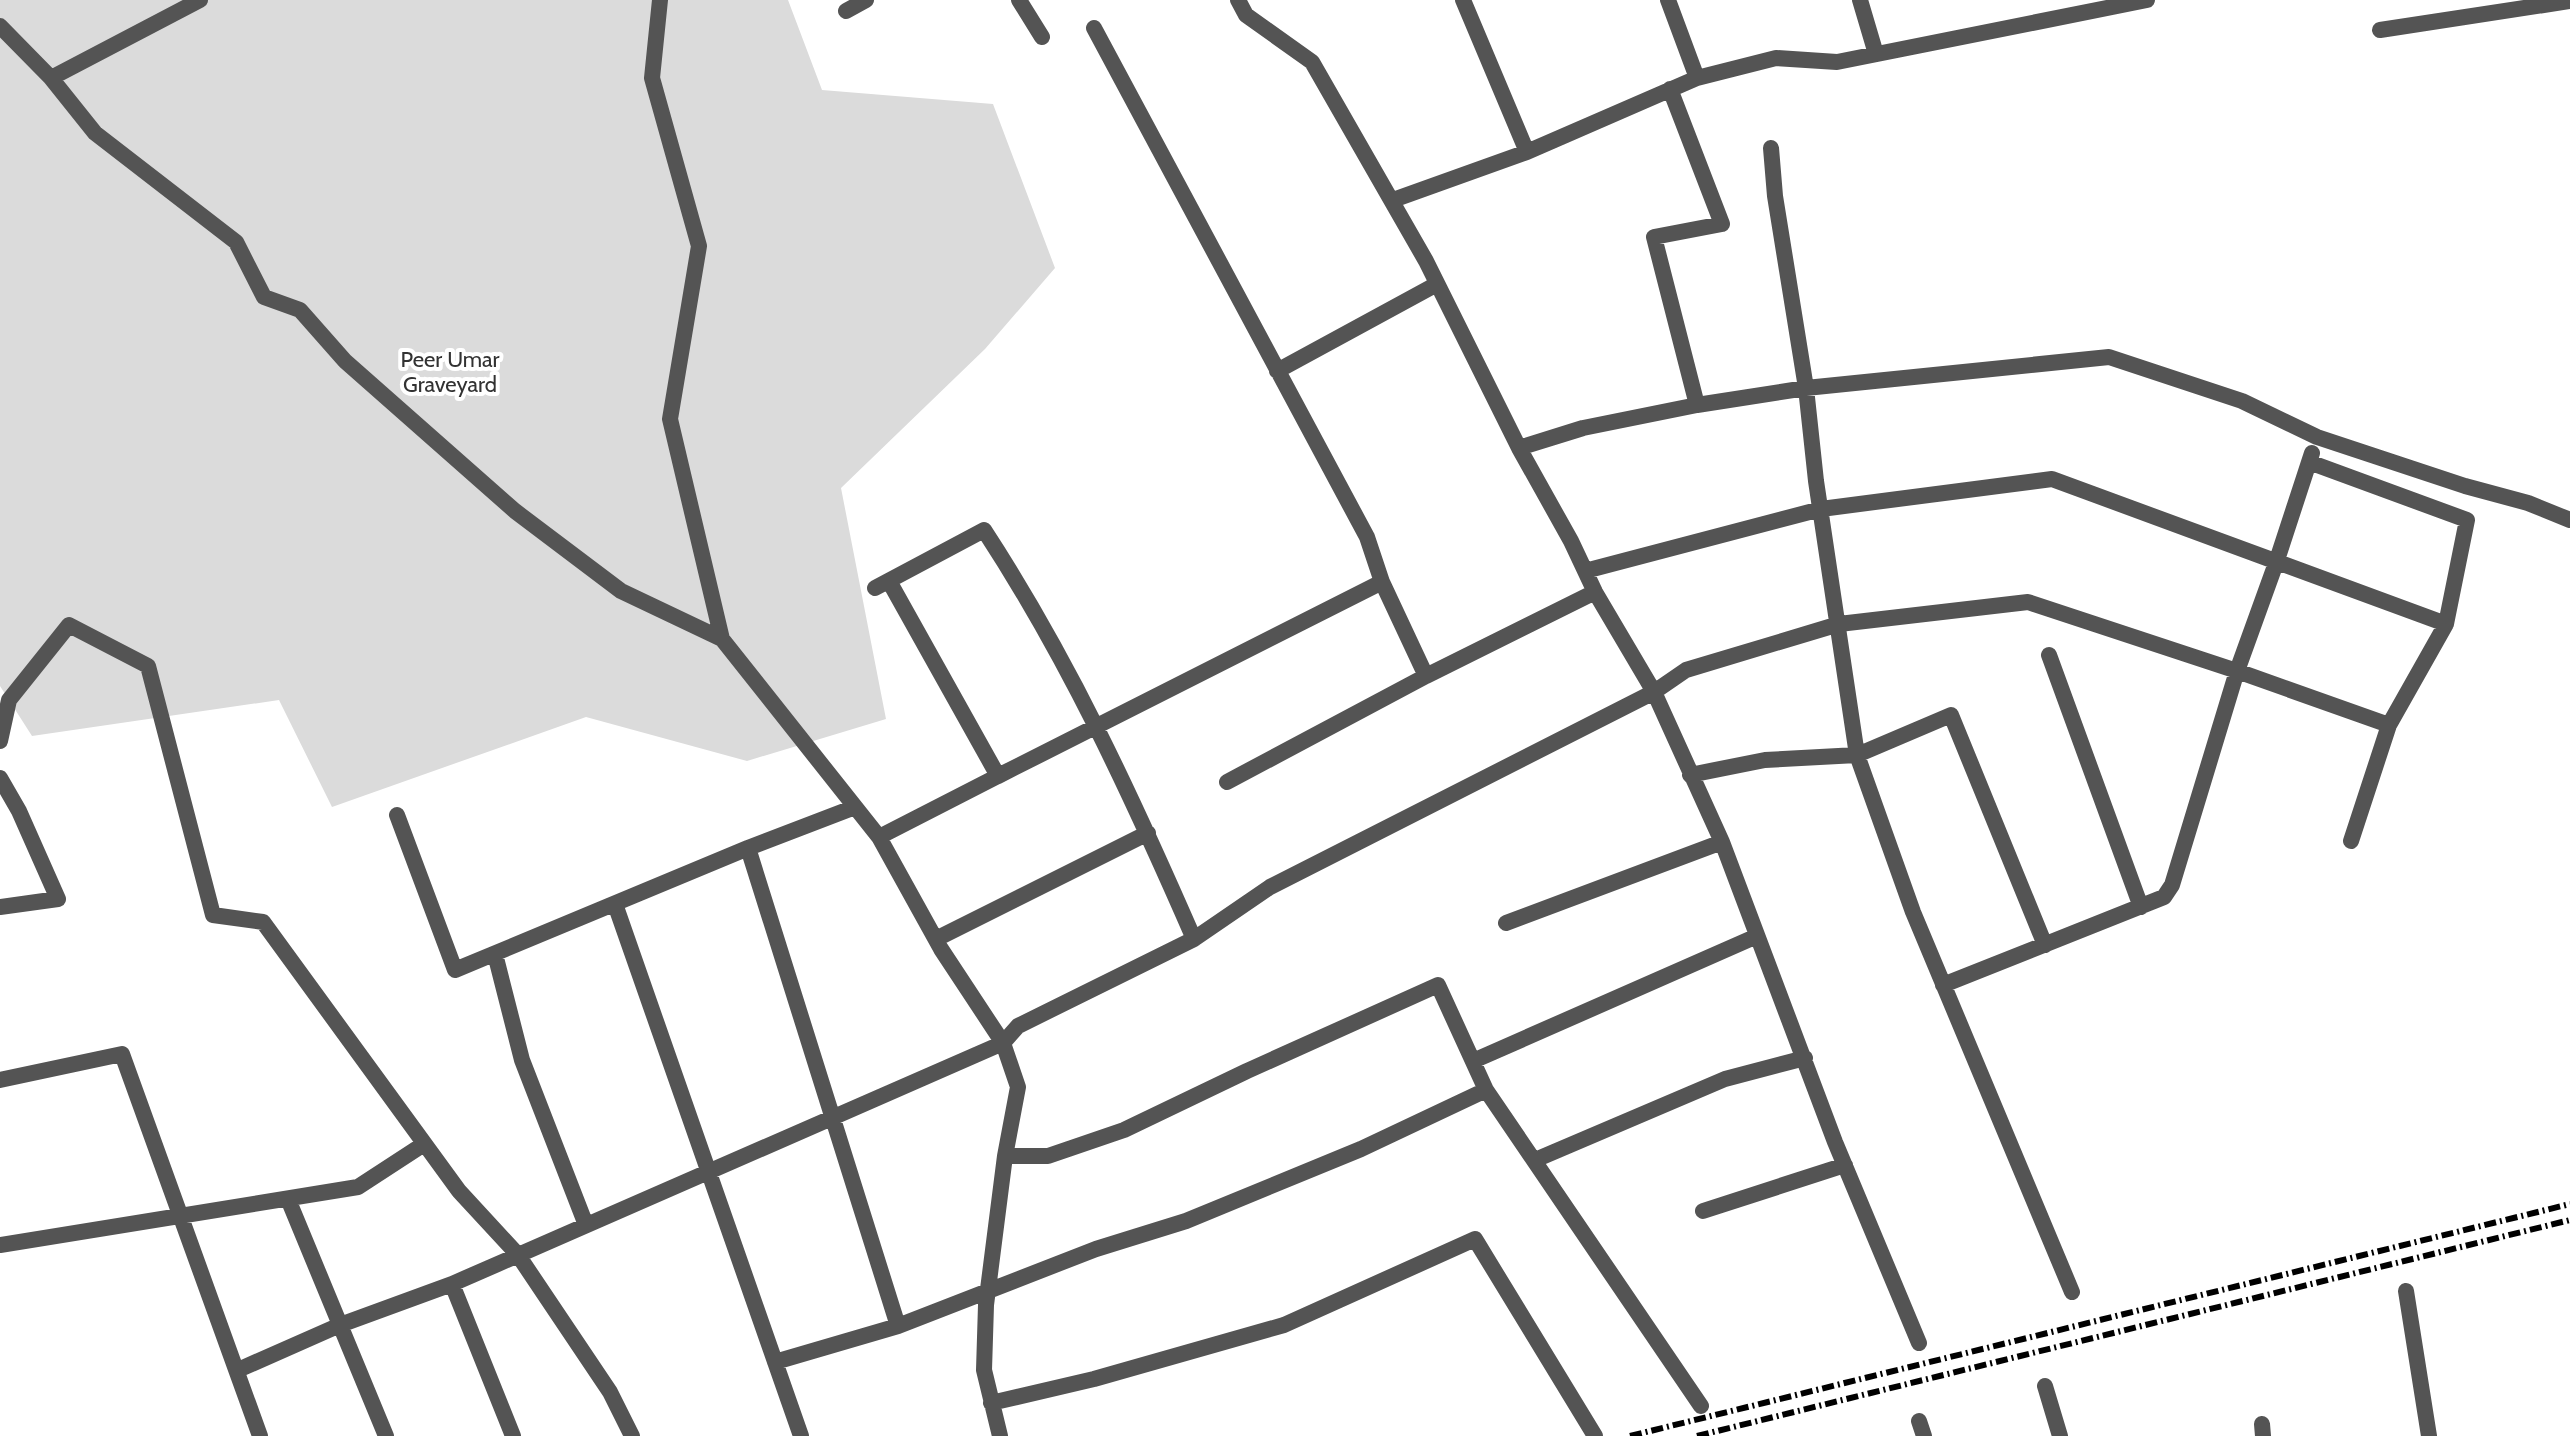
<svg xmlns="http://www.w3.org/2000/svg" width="2570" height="1436" viewBox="0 0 2570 1436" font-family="Cabin,sans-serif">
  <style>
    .green { fill: #dbdbdb }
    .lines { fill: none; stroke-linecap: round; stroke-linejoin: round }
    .street { stroke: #545454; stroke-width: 16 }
    .rail { stroke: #000; stroke-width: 6; stroke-dasharray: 12 4 2 4; stroke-linecap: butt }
    .labels { text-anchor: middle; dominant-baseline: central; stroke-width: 8; stroke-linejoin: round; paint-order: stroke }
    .park-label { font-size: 22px; fill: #323232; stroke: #fff }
  </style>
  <rect width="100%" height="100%" fill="#fff"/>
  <path class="green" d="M0 0H788L822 90 993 104 1055 268 985 349 841 488 886 719 747 761 586 717 332 807 279 700 32 736 0 686Z"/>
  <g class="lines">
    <path class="street" d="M660 0 652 78 699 246 670 419 722 639
      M1019 0 1042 37
      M1238 0 1246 15 1312 62 1426 261 1519 448 1571 541 1595 592 1654 692 1722 842 1835 1142 1919 1343
      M1463 0 1527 152
      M1668 0 1697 78
      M1860 0 1876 54
      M846 11 866 0
      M0 26 51 78 95 133 236 242 264 297 300 310 345 361 515 511 621 591 722 639 879 837
      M1094 28 1367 537 1382 582 1426 676
      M2380 30 2570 1
      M51 78 200 0
      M1670 89 1722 224 1654 237 1697 405
      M1771 148 1775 196 1806 388 1816 481 1857 755 1913 912 2072 1292
      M1393 200 1527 152 1697 78 1776 58 1837 62 2147 0
      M1277 371 1437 284
      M1519 448 1583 428 1697 405 1806 388 2109 357 2242 401 2317 437 2465 486 2528 503 2570 520
      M1585 571 1821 509 2052 479 2446 624 2467 520 2309 462
      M889 581 998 776 879 837 941 949 1003 1043 1018 1087 1005 1156
      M875 588 984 530C1069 660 1132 797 1194 939
      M2049 655 2141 907
      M0 741 9 700 69 625 148 666 213 915 263 922 459 1191 518 1255 610 1392 632 1436
      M1690 775 1765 760 1857 755 1951 715 2045 945
      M998 776 1382 582
      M0 778 19 811 58 899 0 907
      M1227 782 1426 676 1595 592
      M397 815 455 970 748 848 855 807
      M2351 841 2389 725
      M748 848 898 1326 1096 1249 1186 1221 1361 1149 1486 1090
      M615 904 801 1436
      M1506 923 1722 842
      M936 939 1148 833
      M495 954 522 1060 586 1225
      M1943 985 2164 897 2172 885 2237 671 2276 563 2312 453
      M1473 1061 1757 936
      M0 1080 122 1054 260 1436
      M1535 1160 1725 1079 1805 1058
      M288 1199 386 1436
      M1703 1211 1845 1165
      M0 1245 358 1187 424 1144
      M2406 1291 2429 1436
      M775 1362 898 1326
      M238 1370 340 1325 452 1284
      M2045 1386 2060 1436
      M991 1403 1094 1379 1284 1325 1475 1239 1595 1436
      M1919 1421 1924 1436
      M2262 1424 2263 1436
      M513 1436 452 1284 1003 1043 1018 1026 1194 939 1270 887 1654 692 1686 670 1839 624 2028 602 2237 671 2389 725 2446 624
      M1000 1436 984 1370 986 1305 1005 1156H1048L1124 1130 1247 1071 1438 985 1486 1090 1701 1406"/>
    <path class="rail" d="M1630 1436 2570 1204
      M1697 1436 2570 1220"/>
  </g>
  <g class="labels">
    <g class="park-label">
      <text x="450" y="359">Peer Umar<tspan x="450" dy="25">Graveyard</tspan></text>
    </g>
  </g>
</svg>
